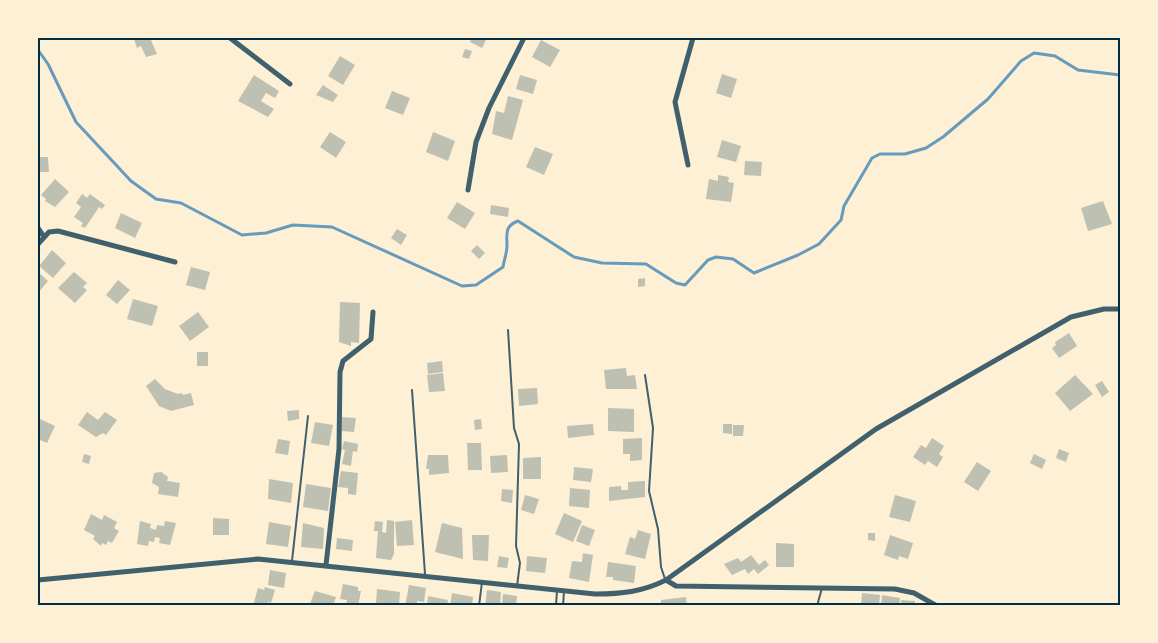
<svg xmlns="http://www.w3.org/2000/svg" width="1158" height="643" viewBox="0 0 1158 643" font-family="'Fira Sans Condensed',sans-serif">
  <style>
    .lines { fill: none; stroke-linecap: round; stroke-linejoin: round }
    .stream { stroke: #669bbc; stroke-width: 3 }
    .building { fill: #bec0b2 }
    .service { stroke: #3f606c; stroke-width: 2 }
    .minor { stroke: #3f606c; stroke-width: 5 }
    .neatline { fill: none; stroke: #003049; stroke-width: 2 }
  </style>
  <rect width="100%" height="100%" fill="#fdf0d5"/>
  <g class="lines">
    <path class="stream" d="M38 50 48 64 76 122 131 181 156 199 181 203 242 235 266 233 293 225 332 227 462 286 476 285 503 267C504 260 507 253 507 246 507 235 504 226 518 221L574 257 602 263 646 264 676 283 685 285 708 260 716 257 733 259 754 273 798 255 819 244 841 220 844 206 872 158 880 154H905L926 148 943 137 988 99 1021 61 1034 53 1055 56 1078 70 1120 75"/>
  </g>
  <path class="building" d="M128 38H150L157 54 146 57 141 46 137 48 134 39Z
    M472 38H487L482 48 470 42Z
    M541 40 560 50 550 67 532 57Z
    M465 49 472 51 469 59 462 57Z
    M340 56 355 65 343 85 328 76Z
    M722 74 737 79 731 98 716 93Z
    M254 75 279 91 275 98 266 93 261 101 274 109 268 117 238 101Z
    M520 75 537 80 533 94 516 89Z
    M323 85 338 95 333 102 316 95Z
    M392 91 410 98 403 115 385 108Z
    M508 96 523 100 512 140 492 134 496 111 504 113Z
    M330 132 346 142 336 158 320 147Z
    M433 132 455 141 448 161 426 152Z
    M722 140 741 146 736 162 717 157Z
    M535 147 553 154 544 175 526 167Z
    M38 157H48L49 172H40L38 175Z
    M745 161 762 162 761 176 744 175Z
    M718 175 729 177 728 182 734 183 731 202 706 199 709 179 718 181Z
    M55 179 69 192 55 207 45 201 46 199 41 195Z
    M82 194 87 198 90 194 105 205 102 209 99 207 85 228 81 226 83 223 74 217 81 207 76 203Z
    M1103 201 1112 224 1088 231 1081 208Z
    M457 202 475 213 465 229 447 218Z
    M491 205 509 208 508 217 490 214Z
    M121 213 142 223 135 238 115 228Z
    M397 229 407 235 401 245 391 238Z
    M477 245 485 253 479 259 471 251Z
    M52 250 66 263 53 278 39 266Z
    M191 267 210 272 205 290 186 285Z
    M38 272 48 281 38 293Z
    M74 272 87 283 83 287 87 290 75 303 58 288Z
    M645 278V286L638 287V279Z
    M118 280 130 290 117 304 106 295Z
    M133 299 158 306 152 326 127 319Z
    M340 302 360 303 359 343 351 342V346L339 342Z
    M198 312 209 327 190 341 179 326Z
    M1069 333 1077 346 1059 358 1052 348 1056 345 1055 342Z
    M197 352H208V366H197Z
    M442 361 443 372 428 374 427 363Z
    M626 368 627 376 635 375 637 389H606L604 370Z
    M443 373 445 391 429 392 427 375Z
    M1075 375 1093 394 1070 411 1055 393Z
    M155 379 165 389 178 394 182 393 183 395 191 393 194 405 171 411 159 406 146 386Z
    M1102 381 1109 392 1102 397 1095 385Z
    M537 388 538 404 519 406 518 389Z
    M608 408 634 409V432L608 431Z
    M299 410V419L288 421 287 411Z
    M87 412 98 420 105 412 117 420 106 435 103 433 96 437 78 425Z
    M342 417 356 418 354 432 342 431Z
    M38 418 55 426 47 443 40 440 38 445Z
    M481 419 482 429 475 430 474 420Z
    M315 422 333 425 329 446 311 443Z
    M593 424 594 435 568 438 567 426Z
    M723 424H732V434L723 433Z
    M733 425H744L743 436H733Z
    M642 438V460L630 461V454H623V439Z
    M932 438 944 446 939 454 943 457 937 467 928 461 925 465 913 457 921 445 926 448Z
    M278 439 290 441 288 455 275 453Z
    M344 441 358 444 357 452 353 451 351 466 342 464 345 450 342 449Z
    M467 443H481L482 470H468Z
    M1059 449 1069 453 1066 462 1056 458Z
    M84 454 91 456 89 464 82 462Z
    M1034 454 1046 460 1042 469 1030 463Z
    M428 455H448L449 473 429 475V469H426Z
    M507 455 508 472 491 473 490 456Z
    M541 457V479H523V458Z
    M977 462 991 471 978 491 964 482Z
    M574 467 593 469 591 482 573 480Z
    M341 471 358 473 356 495 348 494V488L338 487Z
    M161 472 168 477 167 481 180 483 178 497 158 494 159 487 152 483 154 473Z
    M269 479 293 483 291 503 268 499Z
    M645 481V497L609 501V487L621 486V490H628V482Z
    M306 484 331 488 328 511 303 507Z
    M570 488 590 490 589 508 569 506Z
    M502 489 513 490 512 503 501 501Z
    M525 495 539 499 534 514 521 510Z
    M895 495 916 501 910 522 889 517Z
    M564 513 582 521 573 542 555 534Z
    M91 514 102 520 104 515 117 522 114 528 119 531 112 543 108 541 106 545 102 543 101 546 93 539 95 536 84 530Z
    M213 518 229 519V535H213Z
    M387 520 394 521V554L391 560 376 558 378 531H374L375 521 383 522 382 532 386 533Z
    M412 520 414 545 397 546 395 522Z
    M140 521 151 524 150 528 156 530 157 525 164 526 165 521 176 523 170 545 159 543 160 538 155 537 154 542 149 541 148 546 137 544Z
    M269 522 291 526 288 547 266 544Z
    M303 523 324 528 323 549 301 547Z
    M442 523 462 528 463 559 435 552Z
    M582 525 595 530 589 546 576 541Z
    M638 530 651 534 645 559 625 554 630 537 635 539Z
    M868 533H875V541L868 540Z
    M472 535H489L488 561 473 560Z
    M890 535 913 543 908 559 899 556 898 560 884 555Z
    M337 538 353 540 352 551 336 549Z
    M776 543 794 544V567H776Z
    M583 553 593 555 589 582 569 578 572 561 582 562Z
    M751 555 759 565 765 560 769 565 758 574 754 569 748 574 745 569 732 575 724 564 738 558 741 562Z
    M499 556 509 558 507 568 497 567Z
    M527 556 547 558 545 573 526 571Z
    M608 562 636 566 634 583 613 580V577H606Z
    M270 570 286 573 284 588 268 585Z
    M343 584 358 587V591H361L358 606 346 605 347 600 340 599Z
    M409 585 426 588 424 602 417 601V606H405Z
    M265 587 275 590 271 603 268 602 267 606H253L258 588 264 590Z
    M377 589 400 592 399 606 376 603Z
    M487 590 501 592 500 606H485Z
    M315 591 336 597 333 606H309Z
    M452 593 473 597 472 606H450Z
    M862 593 880 595 879 606H861Z
    M503 594 517 596 516 606H502Z
    M882 595 900 598 899 606H881Z
    M428 596 448 600 447 606H427Z
    M686 597 687 606H661V600Z
    M901 600 915 601V606H901Z"/>
  <g class="lines">
    <path class="service" d="M508 330 514 428 519 444 516 546 520 563 517 586
      M645 375 653 428 649 491 658 529 661 567 665 579
      M412 390 425 574
      M292 561 308 416
      M479 606 482 582
      M556 606 557 590
      M563 606 564 591
      M817 606 822 588"/>
    <path class="minor" d="M230 38 290 84
      M688 165 675 102 693 38
      M468 190 476 142 489 108 524 38
      M38 228 44 237
      M38 244 49 232 58 231 175 262
      M326 565 339 449 340 372 343 361 371 339 373 312
      M38 580 258 559 595 594C621 594 642 592 666 580L876 429 1071 317 1104 309H1120
      M666 580 676 586 895 589 914 593 937 606"/>
  </g>
  <rect width="1158" height="643" fill="none" stroke="#fdf0d5" stroke-width="78"/>
  <rect x="39" y="39" width="1080" height="565" class="neatline"/>
</svg>
